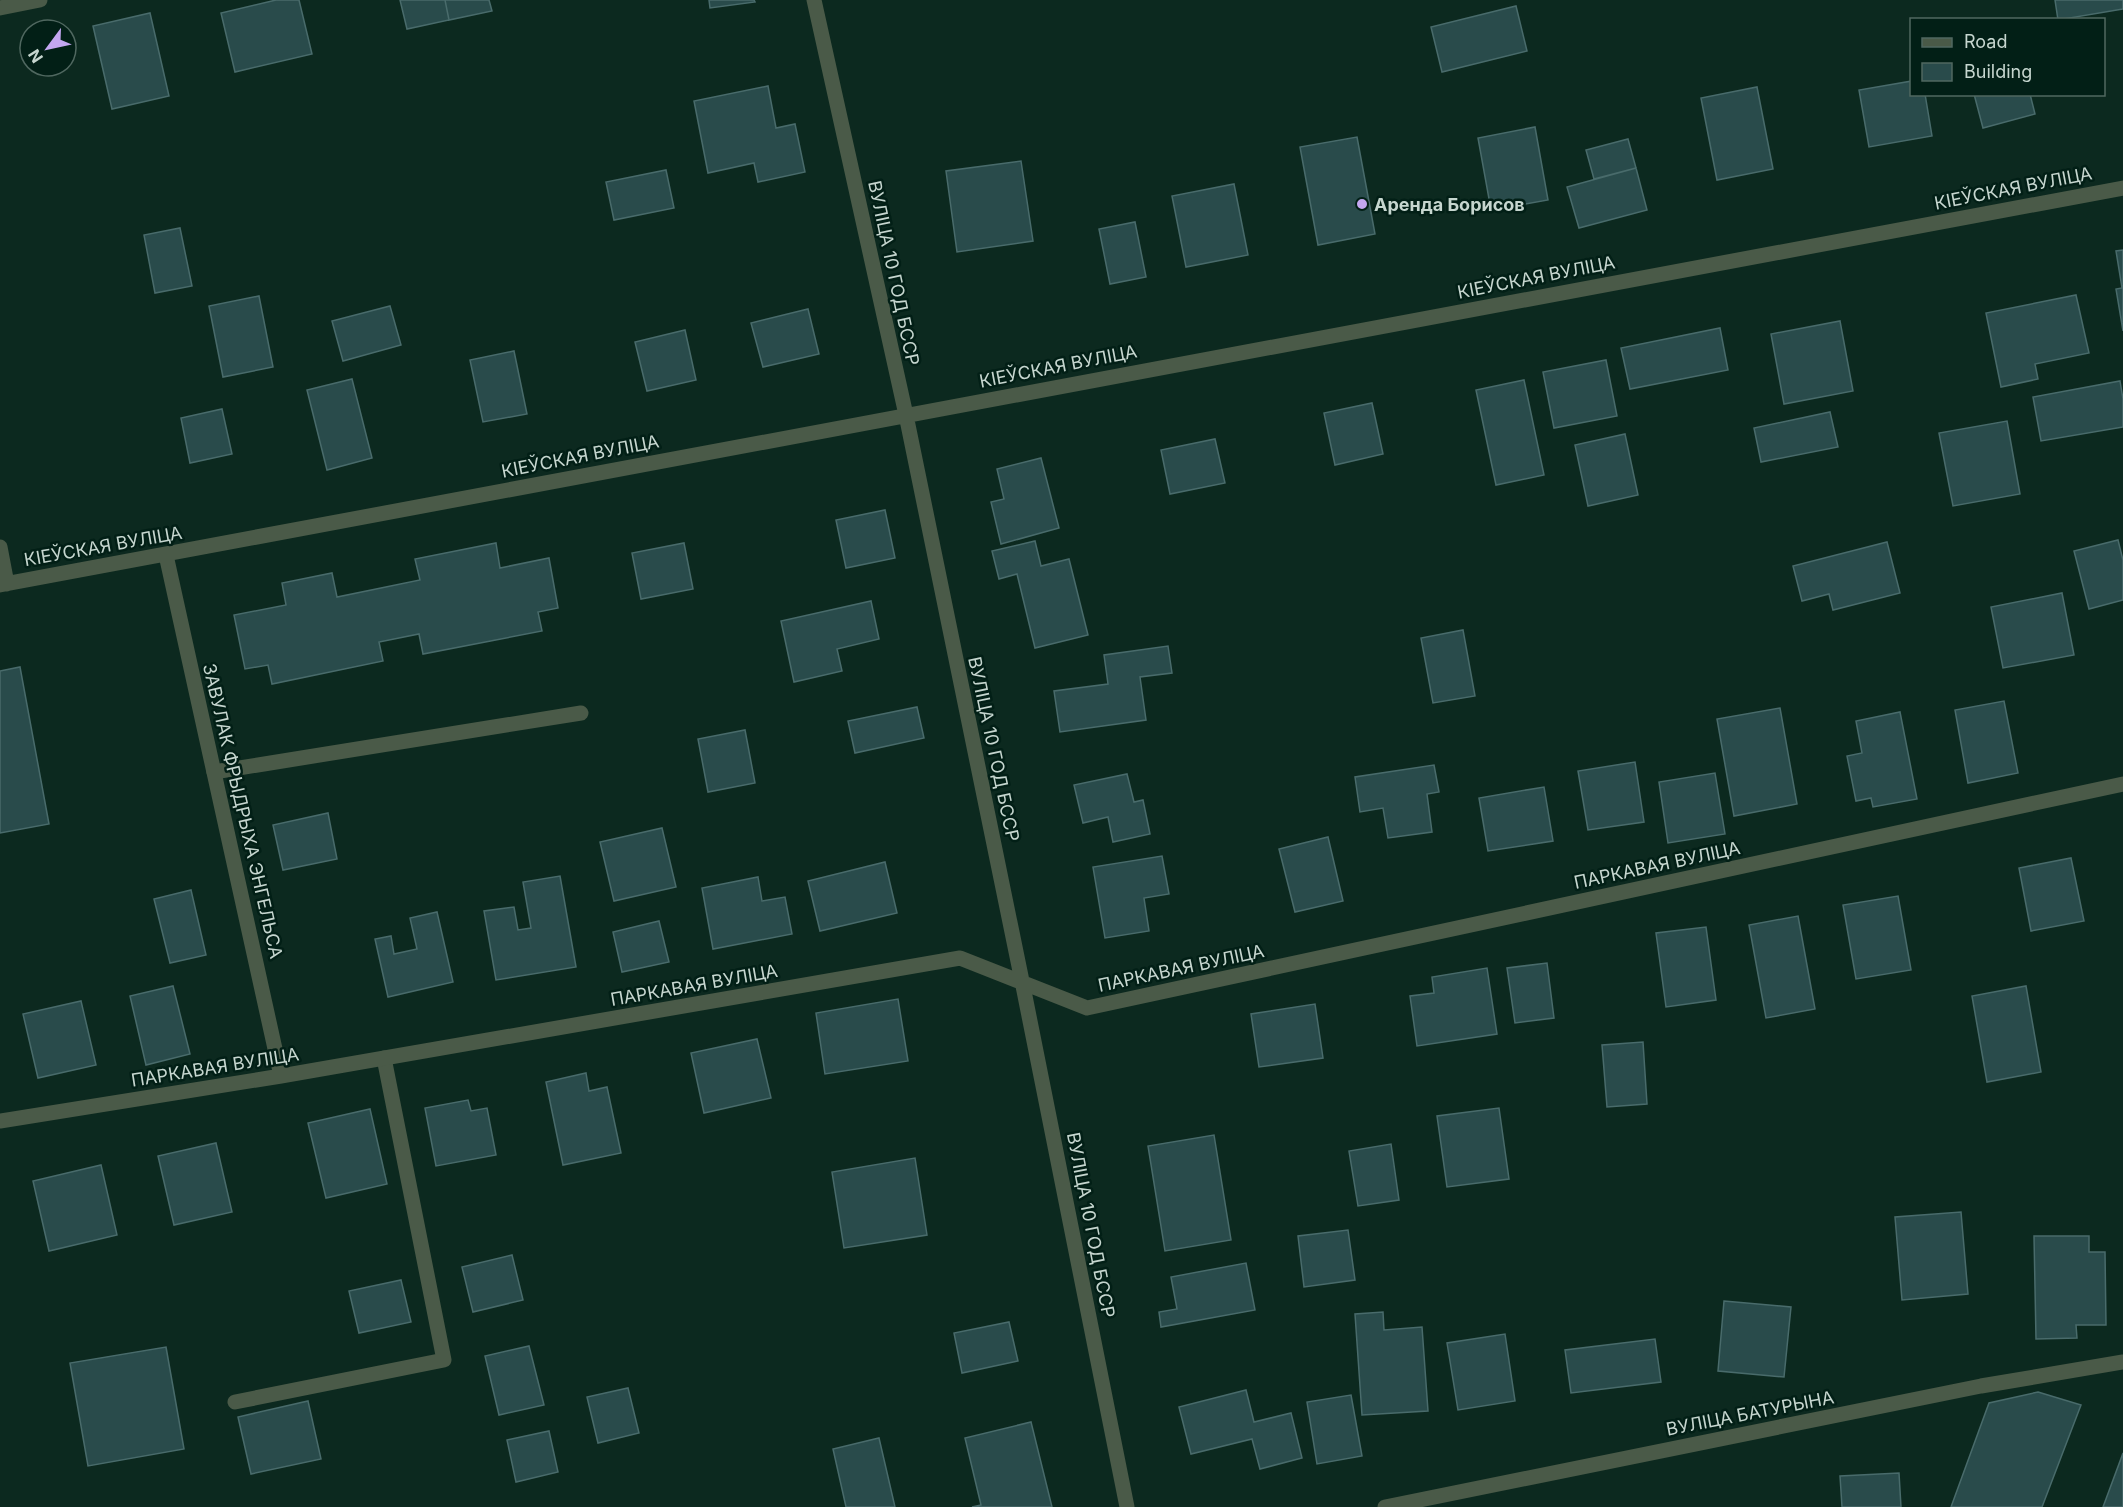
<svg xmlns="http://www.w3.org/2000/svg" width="2123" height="1507" viewBox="0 0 2123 1507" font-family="Inter,sans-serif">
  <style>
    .building { fill: #294b4b; stroke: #496b6b; stroke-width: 1.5 }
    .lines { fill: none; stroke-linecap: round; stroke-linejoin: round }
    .service { stroke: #4a5a48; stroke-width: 15 }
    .minor { stroke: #4a5a48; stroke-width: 15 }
    .poi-dot { fill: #c4a7f1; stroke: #021f16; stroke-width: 2 }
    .labels { text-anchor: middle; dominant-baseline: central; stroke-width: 5; stroke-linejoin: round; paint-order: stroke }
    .street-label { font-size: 18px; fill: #c6d6cf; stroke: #021f16 }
    .poi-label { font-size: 18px; font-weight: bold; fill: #c6d6cf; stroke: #021f16; text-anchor: start }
  </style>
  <rect width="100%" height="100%" fill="#0c291f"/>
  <path class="building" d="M276 0H299L312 54 235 72 221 13Z
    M400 0H445L449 20 407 29Z
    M445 0H489L492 11 449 20Z
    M709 0H754L755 2 710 8Z
    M2055 0H2123V9L2058 20Z
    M1516 6 1527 51 1442 72 1431 27Z
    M150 13 169 96 112 109 93 26Z
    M1912 81V94H1925L1932 136 1869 147 1859 90Z
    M768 86 776 128 795 124 805 172 758 182 754 163 708 173 694 101Z
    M1757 87 1773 169 1717 180 1701 98Z
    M1974 94H2030L2035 114 1983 128Z
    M1535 127 1548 200 1491 210 1478 138Z
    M1357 137 1375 234 1318 245 1300 147Z
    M1628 139 1636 168 1594 179 1586 150Z
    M1021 161 1033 241 957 252 946 171Z
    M1636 168 1647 210 1579 228 1567 187Z
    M666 170 674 208 614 220 606 182Z
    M1234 184 1248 255 1186 267 1172 196Z
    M1135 222 1146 277 1110 284 1099 229Z
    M180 228 192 286 155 293 144 235Z
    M2123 250V331L2116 289 2122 288 2116 251Z
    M2076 295 2089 353 2035 364 2038 379 2001 387 1986 313Z
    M259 296 273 367 223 377 209 306Z
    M390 306 401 345 343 361 332 321Z
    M808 309 819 354 763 367 751 323Z
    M1840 321 1853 391 1784 404 1771 334Z
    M1720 328 1728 370 1630 389 1621 348Z
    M685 330 696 380 647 391 635 342Z
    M514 351 527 414 483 422 470 360Z
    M1606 360 1617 416 1554 428 1543 372Z
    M352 379 372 458 327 470 307 390Z
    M1524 380 1544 475 1496 485 1476 390Z
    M2120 381 2123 399V427L2041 441 2033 397Z
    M1372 403 1383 454 1335 465 1324 413Z
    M222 409 232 454 190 463 181 418Z
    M1830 412 1838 447 1761 462 1754 428Z
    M2007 421 2020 494 1953 506 1939 433Z
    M1625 434 1638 495 1588 506 1575 445Z
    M1215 439 1225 483 1170 494 1161 450Z
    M1041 458 1059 528 1001 544 991 502 1004 499 997 469Z
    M885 510 895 558 846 568 836 520Z
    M2118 540 2123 560V600L2089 609 2074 551Z
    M1035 541 1041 566 1069 559 1088 635 1035 648 1017 574 999 579 992 551Z
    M1887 542 1900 593 1833 610 1829 594 1802 601 1793 566Z
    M496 543 500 568 549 558 558 608 538 612 542 631 423 654 419 634 379 642 383 661 272 684 268 665 245 669 234 615 286 605 282 583 332 573 337 597 420 580 415 559Z
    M684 543 693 589 641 599 632 553Z
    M2062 593 2074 655 2003 668 1991 607Z
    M871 601 879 639 837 649 842 671 794 682 781 621Z
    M1463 630 1475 696 1433 703 1421 638Z
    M1168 646 1172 673 1140 677 1146 720 1060 732 1054 691 1108 684 1104 655Z
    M20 667 49 824 0 833V671Z
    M2004 701 2018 773 1968 783 1955 710Z
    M917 707 924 738 855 753 848 721Z
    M1780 708 1797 804 1734 816 1717 719Z
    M1900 712 1917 799 1873 807 1871 798 1856 801 1847 756 1862 753 1856 721Z
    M745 730 755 783 708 792 698 739Z
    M1635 762 1644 822 1588 830 1578 771Z
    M1434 765 1439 792 1427 794 1432 832 1388 838 1383 808 1360 812 1355 777Z
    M1715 773 1725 834 1668 843 1659 782Z
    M1127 774 1134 802 1143 800 1150 834 1113 842 1108 817 1083 823 1074 785Z
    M1544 787 1553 841 1488 851 1479 798Z
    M328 813 337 859 283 870 273 825Z
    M662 828 676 887 614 901 600 842Z
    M1328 837 1343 901 1295 912 1279 849Z
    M1162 856 1169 894 1144 898 1149 931 1105 938 1093 867Z
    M2071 858 2084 921 2031 931 2019 868Z
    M885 862 897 913 820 931 808 881Z
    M560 876 576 967 496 980 484 911 514 907 518 930 531 928 523 882Z
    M758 877 762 901 785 897 792 934 713 949 702 888Z
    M191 890 206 955 170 963 154 899Z
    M1898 896 1911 970 1856 979 1843 905Z
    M437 912 453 982 388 997 375 939 391 936 394 954 417 949 410 918Z
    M1798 916 1815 1009 1766 1018 1749 925Z
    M659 921 669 962 622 972 613 932Z
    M1706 927 1716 1000 1666 1007 1656 933Z
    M1547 963 1554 1018 1515 1023 1507 968Z
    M1487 968 1497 1034 1417 1046 1410 996 1434 993 1432 977Z
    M173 986 190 1054 146 1065 130 996Z
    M2026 986 2041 1072 1987 1082 1972 996Z
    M898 999 908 1061 825 1074 816 1013Z
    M81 1001 96 1065 38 1078 23 1014Z
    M1315 1004 1323 1058 1259 1067 1251 1014Z
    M757 1039 771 1098 704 1113 691 1053Z
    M1643 1042 1647 1104 1607 1107 1602 1045Z
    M586 1073 589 1091 607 1087 621 1153 563 1165 546 1082Z
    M468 1100 471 1111 487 1108 496 1155 436 1166 425 1108Z
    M1499 1108 1509 1179 1447 1187 1437 1116Z
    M370 1109 387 1184 326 1198 308 1123Z
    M1214 1135 1231 1240 1165 1251 1148 1146Z
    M216 1143 232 1212 174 1225 158 1156Z
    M1391 1144 1399 1200 1358 1206 1349 1151Z
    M915 1158 927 1235 844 1248 832 1172Z
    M101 1165 117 1235 49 1251 33 1181Z
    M1961 1212 1968 1294 1902 1300 1895 1217Z
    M1348 1230 1355 1280 1304 1287 1298 1236Z
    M2034 1236H2089V1252H2105L2106 1325H2076L2077 1338 2036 1339Z
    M512 1255 523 1300 473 1312 462 1267Z
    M1246 1263 1255 1310 1161 1327 1159 1312 1177 1309 1171 1277Z
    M401 1280 411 1322 359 1333 349 1291Z
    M1724 1301 1791 1307 1784 1377 1718 1371Z
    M1383 1312 1384 1330 1422 1327 1428 1411 1362 1415 1355 1314Z
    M1009 1322 1018 1361 962 1373 954 1333Z
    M1505 1334 1515 1401 1458 1410 1447 1343Z
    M1655 1339 1661 1382 1571 1393 1565 1350Z
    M529 1346 544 1405 499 1415 485 1356Z
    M166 1347 184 1449 88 1466 70 1363Z
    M628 1388 639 1433 598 1443 587 1397Z
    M1246 1390 1254 1422 1291 1413 1302 1458 1260 1469 1252 1439 1191 1454 1179 1407Z
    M2038 1392 2081 1405 2042 1507H1951L1989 1403Z
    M1351 1395 1362 1456 1317 1464 1307 1402Z
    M308 1401 321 1459 251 1474 238 1417Z
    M1031 1422 1052 1507H972L981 1505 965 1438Z
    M549 1431 558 1472 516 1482 507 1440Z
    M879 1438 895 1507H846L833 1449Z
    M2123 1453V1507H2103Z
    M1899 1473 1901 1507H1842L1840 1476Z"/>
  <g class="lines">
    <path class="service" d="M214 772 581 713
      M235 1402 444 1360 384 1058"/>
    <path class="minor" d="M814 0 906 415 1022 981 1127 1507
      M0 8 40 0
      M0 547 7 584
      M166 555 281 1076
      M0 585 2123 188
      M0 1121 281 1076 960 958 1087 1008 2123 784
      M1385 1507 1981 1386 2123 1362"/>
  </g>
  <circle class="poi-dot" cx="1362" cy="204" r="6"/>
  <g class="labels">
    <g class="street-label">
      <text transform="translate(2013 188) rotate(-11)">КІЕЎСКАЯ ВУЛІЦА</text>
      <text transform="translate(894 273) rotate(78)">ВУЛІЦА 10 ГОД БССР</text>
      <text transform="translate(1536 277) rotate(-11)">КІЕЎСКАЯ ВУЛІЦА</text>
      <text transform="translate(1058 366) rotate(-11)">КІЕЎСКАЯ ВУЛІЦА</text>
      <text transform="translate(580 456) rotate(-11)">КІЕЎСКАЯ ВУЛІЦА</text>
      <text transform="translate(103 546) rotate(-10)">КІЕЎСКАЯ ВУЛІЦА</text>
      <text transform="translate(994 749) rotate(78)">ВУЛІЦА 10 ГОД БССР</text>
      <text transform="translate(243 811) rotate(77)">ЗАВУЛАК ФРЫДРЫХА ЭНГЕЛЬСА</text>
      <text transform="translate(1657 865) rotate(-12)">ПАРКАВАЯ ВУЛІЦА</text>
      <text transform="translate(1181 968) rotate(-12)">ПАРКАВАЯ ВУЛІЦА</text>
      <text transform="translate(694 985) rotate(-10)">ПАРКАВАЯ ВУЛІЦА</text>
      <text transform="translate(215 1067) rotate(-9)">ПАРКАВАЯ ВУЛІЦА</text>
      <text transform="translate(1091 1225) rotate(79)">ВУЛІЦА 10 ГОД БССР</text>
      <text transform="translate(1750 1413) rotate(-11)">ВУЛІЦА БАТУРЫНА</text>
    </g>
    <g class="poi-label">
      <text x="1374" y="204">Аренда Борисов</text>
    </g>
  </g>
  <rect x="1910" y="18" width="195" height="78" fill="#021f16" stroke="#506860" stroke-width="1.5"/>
  <rect x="1922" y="38" width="30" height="9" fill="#4a5a48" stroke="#506860" stroke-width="1.5"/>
  <text x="1964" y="48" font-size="18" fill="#c6d6cf">Road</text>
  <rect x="1922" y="63" width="30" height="18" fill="#294b4b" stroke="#506860" stroke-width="1.5"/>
  <text x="1964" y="78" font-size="18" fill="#c6d6cf">Building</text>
  <g transform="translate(48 48) rotate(237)"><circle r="28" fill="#021f16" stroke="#506860" stroke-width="1.5"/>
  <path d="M0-4.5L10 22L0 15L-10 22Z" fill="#c4a7f1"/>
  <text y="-9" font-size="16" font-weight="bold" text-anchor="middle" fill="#c6d6cf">N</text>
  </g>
</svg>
